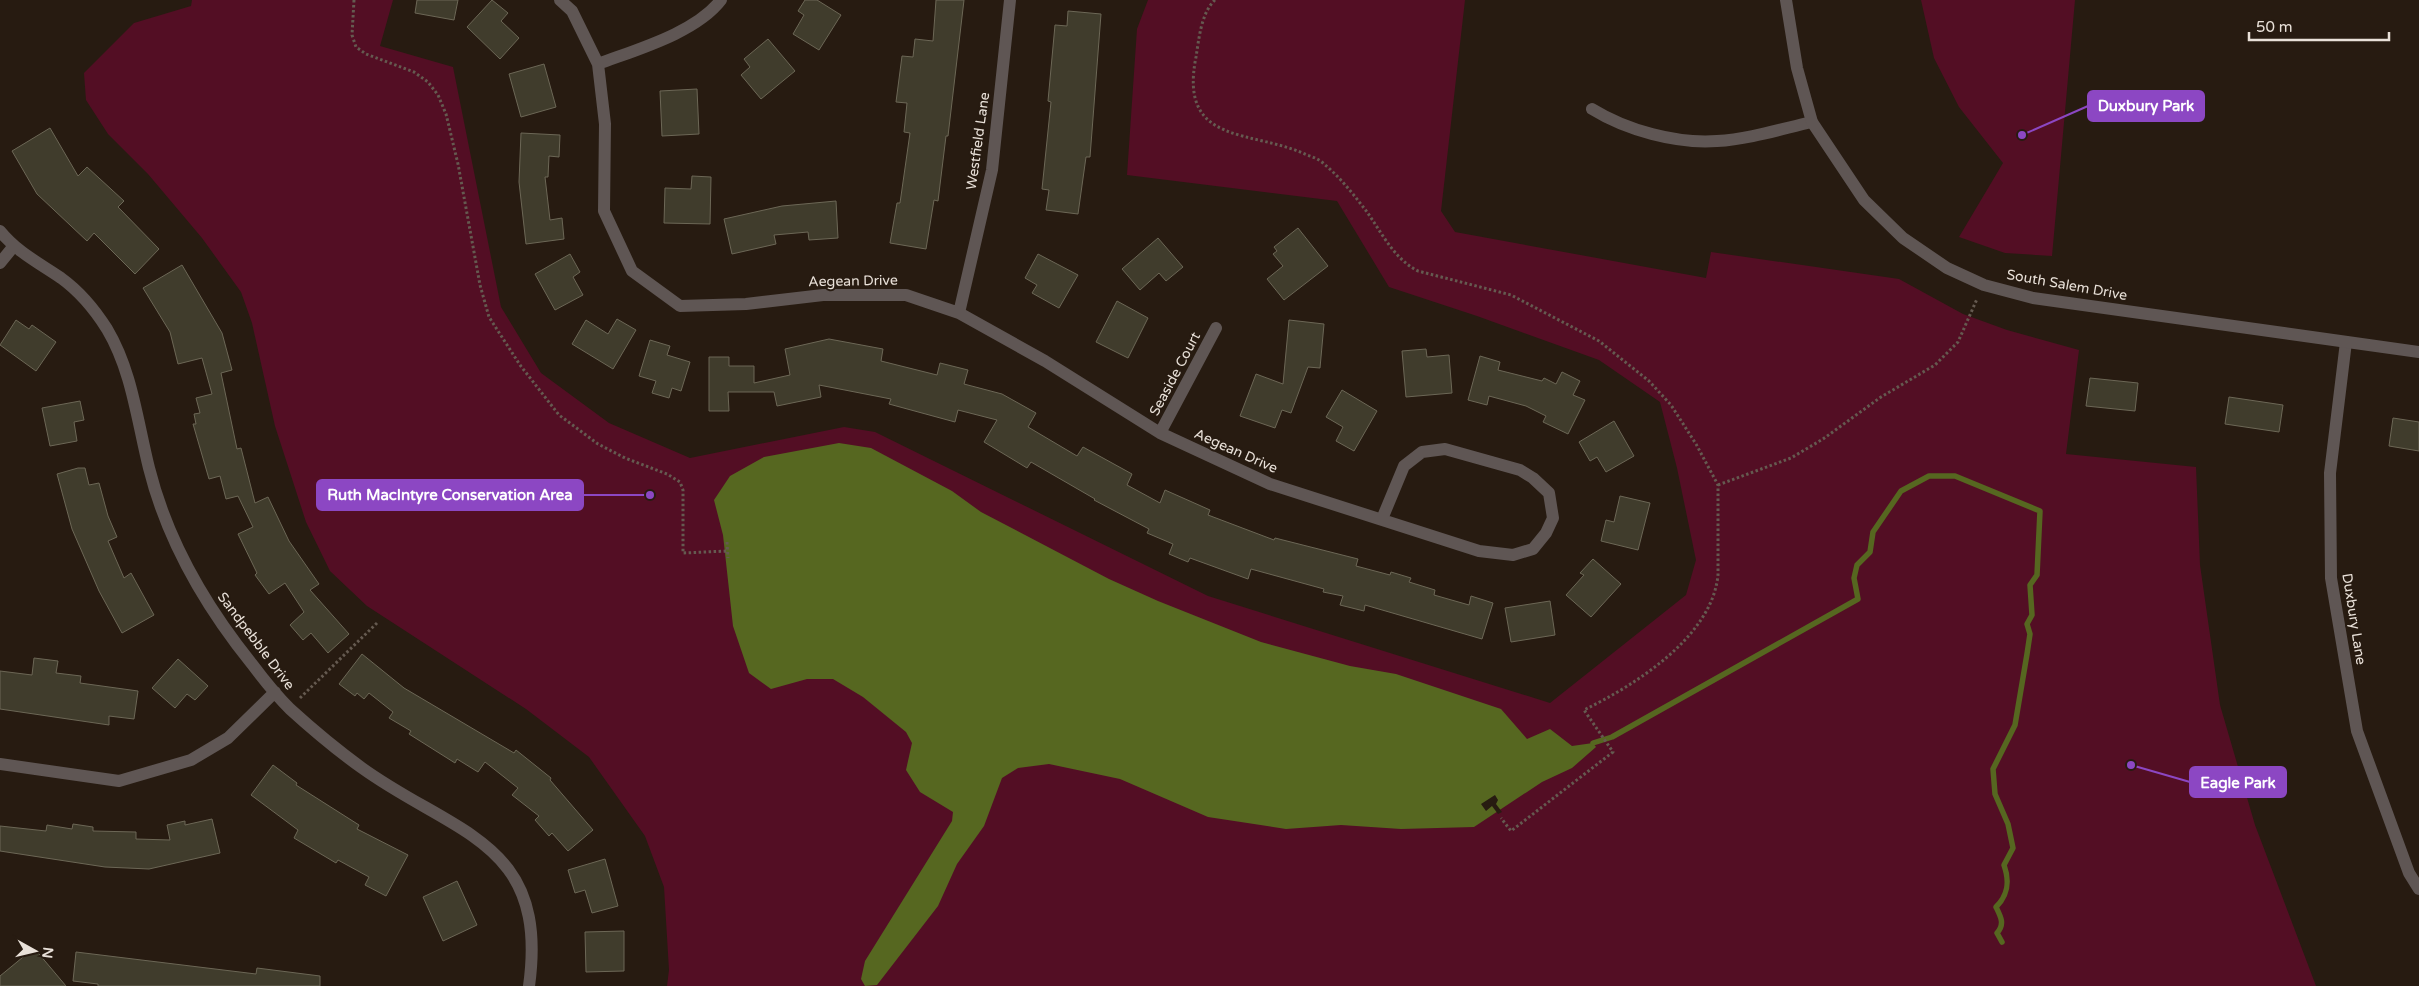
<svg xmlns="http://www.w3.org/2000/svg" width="2419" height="986" viewBox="0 0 2419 986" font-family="'Varela Round',sans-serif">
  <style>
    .green { fill: #530e24 }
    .water { fill: #566720 }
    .pier { fill: #271b11 }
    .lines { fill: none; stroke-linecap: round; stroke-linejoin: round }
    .stream { stroke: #566720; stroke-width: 5.5 }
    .building { fill: #403c2c; stroke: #6c6756 }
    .path { stroke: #655a50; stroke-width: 3; stroke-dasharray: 2.5 2.5; stroke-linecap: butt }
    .minor { stroke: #5f5654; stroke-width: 12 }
    .tertiary { stroke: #5f5654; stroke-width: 12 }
    .labels { text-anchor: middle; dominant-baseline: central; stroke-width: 4; stroke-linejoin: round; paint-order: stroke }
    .street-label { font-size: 14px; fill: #e9e1d9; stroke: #271b11 }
    .leader { fill: none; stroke: #8c47c3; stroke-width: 2 }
    .callout-dot { fill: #8c47c3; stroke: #271b11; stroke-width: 2 }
    .callout { fill: #8c47c3; stroke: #8c47c3; stroke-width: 2 }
    .callout-label { font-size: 15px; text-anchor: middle; font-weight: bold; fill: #fff }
  </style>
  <rect width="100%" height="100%" fill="#271b11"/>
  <path class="green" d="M192 0H393L380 46 453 67 501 307 541 373 609 423 690 458 844 427 875 432 1208 596 1550 703 1686 595 1696 560 1677 468 1660 402 1599 360 1477 316 1389 287 1337 201 1127 175 1137 29 1148 0H1465L1441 211 1455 232 1706 278 1711 252 1899 279 1963 314 2007 330 2079 350 2066 454 2196 467 2200 565 2220 705 2255 825 2316 986H667L669 970 664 887 645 836 589 757 526 709 367 606 330 571 306 522 275 426 252 323 241 292 202 238 148 174 108 134 86 100 84 73 134 23 191 6Z
    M1921 0H2075L2052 256 2005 253 1959 237 2003 163 1959 107 1934 58Z"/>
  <path class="water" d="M839 443 871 448 952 491 981 512 1109 579 1158 601 1261 642 1350 666 1396 674 1501 709 1527 739 1550 729 1572 746 1593 743 1596 747 1572 768 1542 782 1474 827 1401 829 1341 825 1286 829 1208 817 1120 779 1049 764 1018 768 1002 778 984 826 957 864 938 906 877 985 865 986 861 979 865 961 952 821 953 812 920 792 906 770 912 743 906 732 863 697 833 679H807L771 689 749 673 733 626 723 535 714 500 730 476 764 457Z"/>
  <path class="pier" d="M1495 795 1498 800 1496 804 1502 812 1498 814 1492 806 1486 811 1481 804Z"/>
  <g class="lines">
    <path class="stream" d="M1593 743 1612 737 1858 599 1854 578 1857 565 1870 552 1873 532 1901 491 1929 476H1955L2040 511 2037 575 2030 585 2032 615 2027 624 2030 634 2027 654 2015 725 1993 769 1995 794 2008 824 2013 848 2004 865C2010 882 2008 895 1996 907 2001 917 2005 924 1997 933L2002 942"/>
  </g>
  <path class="building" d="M417 0H458L454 20 415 13Z
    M492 0 508 13 501 21 519 38 500 59 467 27Z
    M805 0H817L841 15 819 50 793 34 804 15 798 11Z
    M936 0H964L948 136H946L938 201 934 200 926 249 890 243 897 203H900L910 133 904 132 907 103 896 102 902 56 913 57 915 39 933 41Z
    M1068 11 1101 14 1090 157H1086L1078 214 1046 210 1049 190 1042 189 1051 102 1048 101 1055 25 1067 26Z
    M768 39 795 71 761 99 741 75 750 67 744 59Z
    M544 64 556 107 521 117 509 74Z
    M697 89 699 134 662 136 660 91Z
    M50 128 78 176 87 167 124 201 118 207 159 249 135 274 94 233 87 241 37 194 12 151Z
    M521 133 560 135 559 157 549 156 548 177H545L550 220 562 218 564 239 526 244 519 182Z
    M692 176 711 177 710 224 664 223 665 188 691 189Z
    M836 201 838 238 809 240 808 232 774 235 776 244 732 254 724 219 782 206Z
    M1298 228 1328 266 1284 300 1267 279 1283 266 1273 254 1277 251 1274 247Z
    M1158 238 1183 267 1166 281 1159 273 1140 290 1122 269Z
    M570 254 580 272 573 277 583 295 555 310 535 274Z
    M1038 254 1078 275 1059 308 1032 293 1037 285 1025 278Z
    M182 265 222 333 232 370 221 373 237 449 241 448 255 503 268 497 289 541 319 584 310 590 349 634 328 653 311 633 303 640 290 625 304 612 285 583 269 594 255 575 257 573 238 534 253 527 238 496 226 499 220 476 209 479 193 424H196L194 414 200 413 196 398 212 394 202 358 178 364 170 332 143 288Z
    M1117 301 1148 318 1128 358 1096 342Z
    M617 319 636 330 613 369 572 344 586 320 608 334Z
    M16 320 29 329 32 325 56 342 36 371 0 345Z
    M1289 320 1324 324 1320 368 1308 367 1291 413 1282 410 1275 428 1240 416 1256 374 1283 384Z
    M829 339 883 349 881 361 937 375 940 363 968 370 964 384 1002 394 1036 413 1028 427 1077 456 1083 447 1132 474 1127 485 1160 503 1165 490 1210 510 1208 515 1274 540 1275 538 1358 559 1356 566 1390 575 1391 572 1411 578 1409 582 1435 590 1434 595 1469 605 1471 596 1493 603 1482 639 1365 605 1364 611 1340 605 1343 596 1323 592 1324 589 1251 569 1248 579 1190 558 1188 562 1169 554 1173 544 1147 533 1149 529 1094 500 1095 499 1031 462 1027 468 984 442 997 420 958 410 955 422 889 404 891 399 819 385 821 397 777 406 774 392H728L729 411H709V357H729V366H754V383L790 375 785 349Z
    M650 340 670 346 667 355 690 362 681 391 672 388 669 398 652 393 656 381 639 376Z
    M1426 349 1427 357 1449 355 1452 393 1406 397 1402 351Z
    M1480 356 1500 362 1498 370 1542 381 1544 378 1556 384 1562 372 1580 381 1573 395 1585 400 1568 434 1543 422 1546 416 1526 406 1489 396 1487 405 1468 400Z
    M2090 378 2138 383 2135 411 2086 406Z
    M1342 390 1377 411 1354 451 1336 441 1343 427 1326 417Z
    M2229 397 2283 405 2279 432 2225 424Z
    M80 401 84 420 74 422 77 441 50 446 42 408Z
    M2393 418 2419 422V451L2389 446Z
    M1614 421 1634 456 1606 472 1597 457 1590 461 1579 442Z
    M78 468H85L89 485 99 483 108 516 117 537 108 541 124 578 131 573 154 615 122 633 99 591 72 529 57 474Z
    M1620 496 1650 503 1638 550 1601 541 1606 520 1614 522Z
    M1593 559 1621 584 1591 617 1566 595 1584 575 1580 573Z
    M1550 601 1555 635 1511 642 1505 608Z
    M362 654 404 688 514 753 516 750 551 778 550 780 593 830 568 851 552 833 549 836 535 820 539 816 512 795 518 788 485 762 478 772 457 759 455 763 409 734 411 731 389 718 393 712 369 693 364 699 357 693 355 696 339 684Z
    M34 658 58 661 56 673 81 676 80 683 138 691 134 719 109 716V725L0 709V671L32 675Z
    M178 659 208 686 195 700 187 694 175 708 152 688Z
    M273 765 297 783 296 785 359 825 357 829 408 855 386 896 365 885 369 877 338 860 336 863 294 838 298 830 251 795Z
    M212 819 220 853 149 869 105 867 0 851V826L46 831 47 825 72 829 73 824 93 827V831L136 832V839L170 840 167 825 185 821V825Z
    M605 859 618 906 592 913 585 890 575 893 568 870Z
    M457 881 477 925 443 941 423 897Z
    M624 931V971L586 972 585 932Z
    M34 948 66 986H0V976Z
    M76 952 256 974 257 968 320 976V986H98V984L73 981Z"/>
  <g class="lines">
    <path class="path" d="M354 0 352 35 356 47 366 54 414 72 428 82 438 95 446 114 458 164 480 285 489 317 520 365 559 415 598 444 625 458 667 474 680 482 683 490V553L727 551
      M1215 0C1201 13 1199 39 1196 57 1178 147 1253 129 1307 155 1313 157 1319 159 1324 164 1340 177 1354 195 1367 212 1382 233 1394 259 1418 271L1511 295 1599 341 1649 381 1671 405 1696 444 1718 485V575C1712 637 1635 685 1584 710L1613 752 1511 831 1501 818
      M1718 485 1791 458 1823 439 1881 397 1935 365 1958 342 1977 299
      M727 542 728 558
      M300 698 377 623"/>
    <path class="minor" d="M560 0 572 11 598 64 605 124 604 211 632 271 680 306 746 304 823 295H906L959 313 1045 361 1160 433 1270 484 1479 551 1513 555 1533 549 1546 533 1553 518 1549 493 1533 478 1520 470 1445 449 1422 452 1404 466 1382 519
      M598 64C635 50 696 33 721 0
      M1592 109C1626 130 1676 144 1717 141 1749 139 1781 129 1812 122
      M0 231C17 252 39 263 61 278 79 291 95 310 107 329 132 371 137 420 149 468 167 540 206 607 252 664 264 680 276 695 290 709 312 729 337 750 362 768 455 835 549 841 529 986
      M0 263 13 247
      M959 313 992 170 1010 0
      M2346 342 2330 473 2331 578 2357 731 2409 873 2419 889
      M1160 433 1216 328
      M0 764 119 781 191 760 228 738 275 692"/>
    <path class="tertiary" d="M1786 0 1797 68 1812 122 1864 200 1903 238 1947 268 1984 285 2033 298 2419 352"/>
  </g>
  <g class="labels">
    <g class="street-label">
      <text transform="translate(978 141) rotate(-82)">Westfield Lane</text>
      <text transform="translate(853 281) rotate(-1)">Aegean Drive</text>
      <text transform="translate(2067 285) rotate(10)">South Salem Drive</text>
      <text transform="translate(1175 374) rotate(-62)">Seaside Court</text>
      <text transform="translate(1236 451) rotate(24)">Aegean Drive</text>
      <text transform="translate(2354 619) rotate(81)">Duxbury Lane</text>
      <text transform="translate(256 641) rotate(53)">Sandpebble Drive</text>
    </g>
  </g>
  <path class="leader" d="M2022 135L2088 106M650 495L583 495M2131 765L2190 782"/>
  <g class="callout-dot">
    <circle cx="2022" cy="135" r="5"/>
    <circle cx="650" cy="495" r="5"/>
    <circle cx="2131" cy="765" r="5"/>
  </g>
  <g class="callout">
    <rect x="2088" y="91" width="116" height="30" rx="5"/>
    <rect x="317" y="480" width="266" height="30" rx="5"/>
    <rect x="2190" y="767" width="96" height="30" rx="5"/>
  </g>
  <g class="callout-label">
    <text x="2146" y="111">Duxbury Park</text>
    <text x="450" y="500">Ruth MacIntyre Conservation Area</text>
    <text x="2238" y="788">Eagle Park</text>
  </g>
  <g transform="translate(35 951) rotate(98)" stroke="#271b11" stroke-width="4" paint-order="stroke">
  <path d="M0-4L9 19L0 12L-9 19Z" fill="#e9e1d9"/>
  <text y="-8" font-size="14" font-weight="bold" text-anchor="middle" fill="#e9e1d9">N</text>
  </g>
  <path d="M2249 32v8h140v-8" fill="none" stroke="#e9e1d9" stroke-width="2.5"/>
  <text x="2256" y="32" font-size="15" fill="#e9e1d9" stroke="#271b11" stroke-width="4" paint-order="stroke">50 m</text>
</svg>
